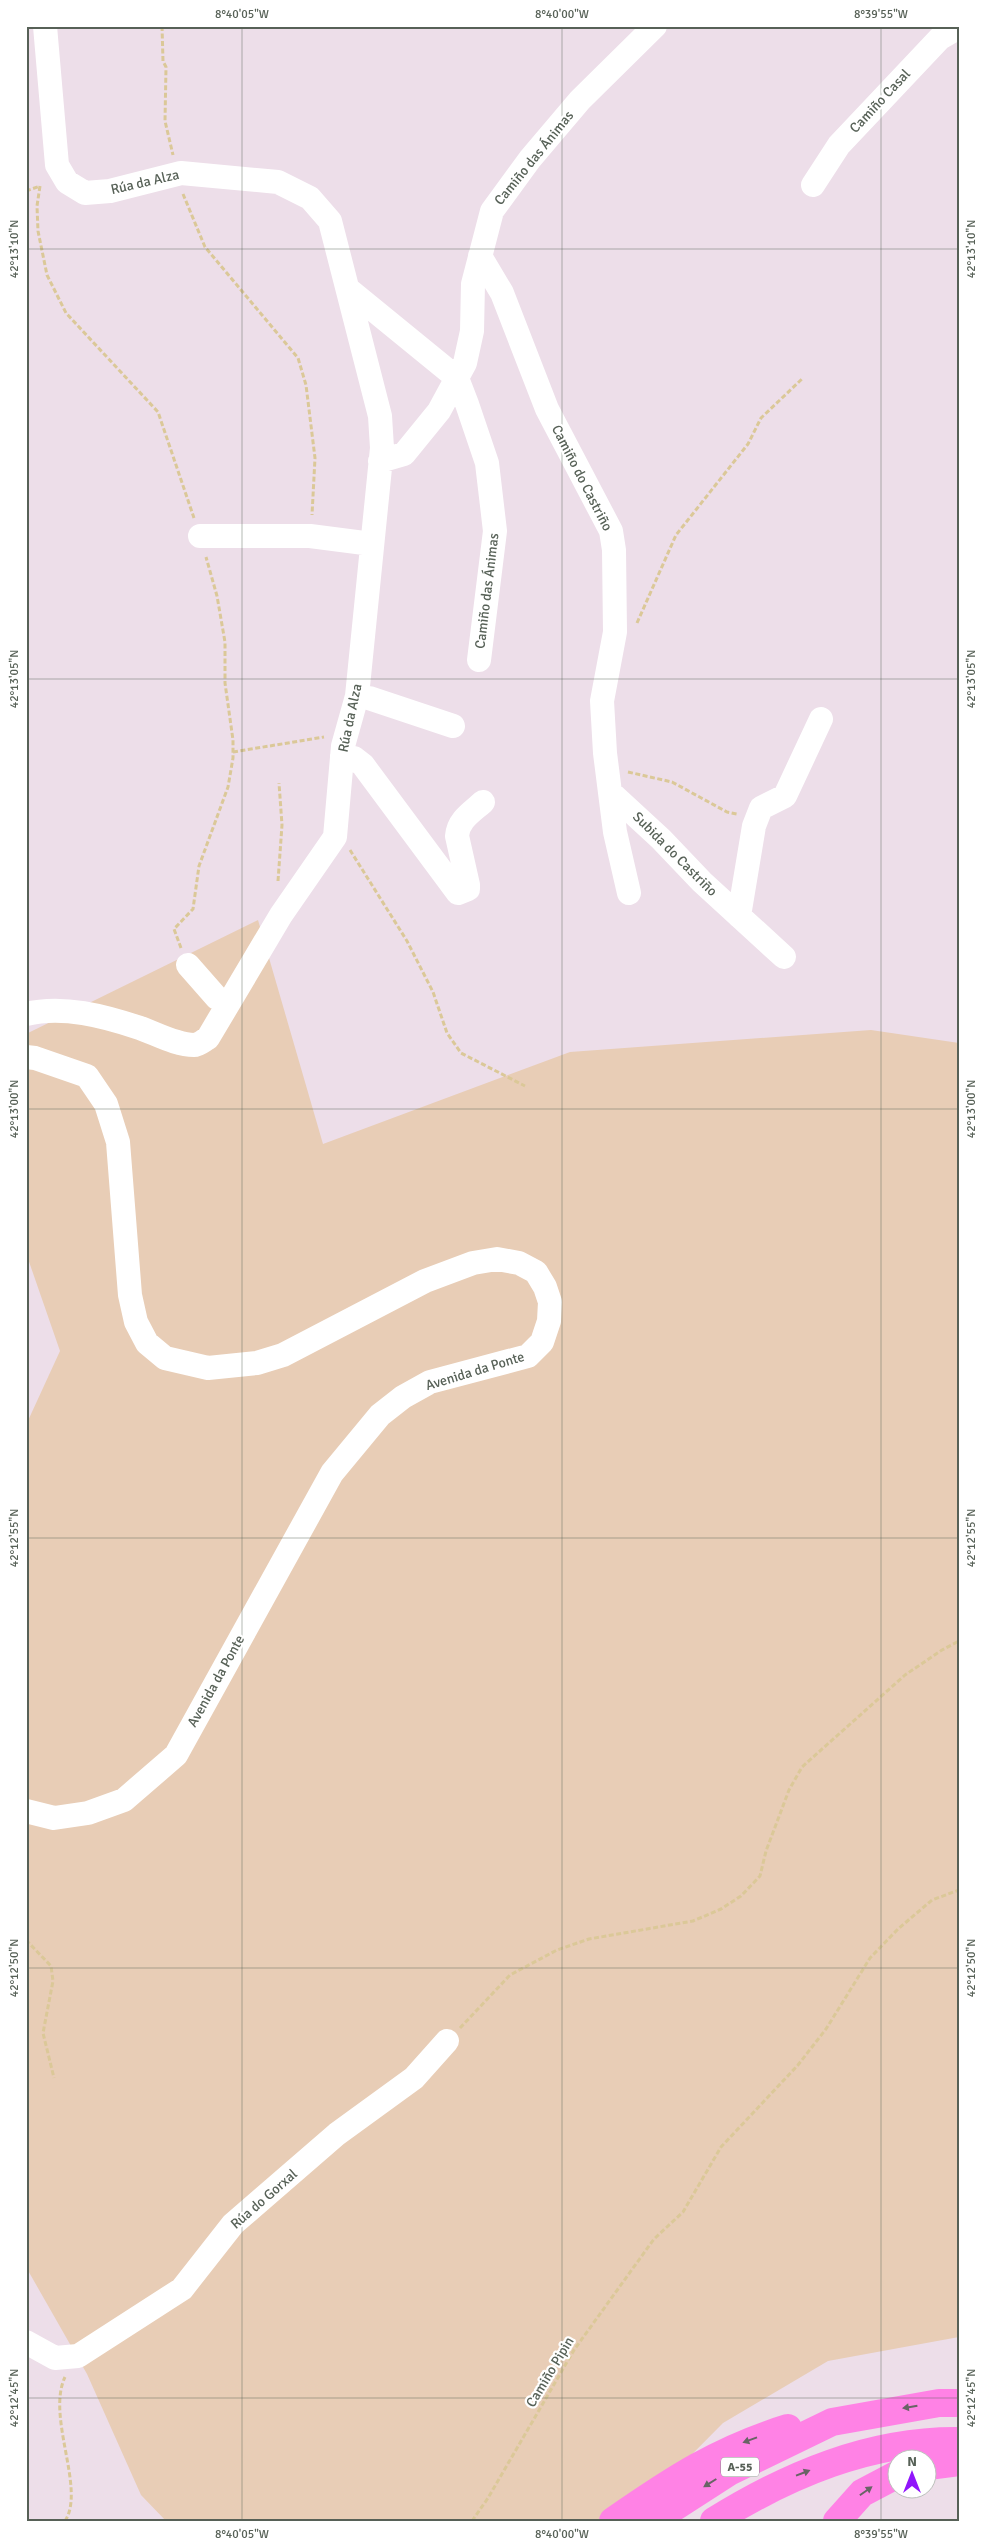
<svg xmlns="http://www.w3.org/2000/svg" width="985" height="2547" viewBox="0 0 985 2547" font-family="Signika,sans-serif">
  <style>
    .green { fill: #e8cdb6 }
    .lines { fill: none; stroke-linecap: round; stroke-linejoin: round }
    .path { stroke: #dbc898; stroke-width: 3; stroke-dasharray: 5 2.5; stroke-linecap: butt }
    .minor { stroke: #fff; stroke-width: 24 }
    .highway { stroke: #ff82e5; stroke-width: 28 }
    .oneway { fill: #686465 }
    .ticks { fill: none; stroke: #576157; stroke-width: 1; stroke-opacity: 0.45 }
    .labels { text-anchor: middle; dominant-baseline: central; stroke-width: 4.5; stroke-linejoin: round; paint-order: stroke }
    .shield { fill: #fff; stroke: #899089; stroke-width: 1 }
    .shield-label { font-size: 12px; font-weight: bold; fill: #576157 }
    .street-label { font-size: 14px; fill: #576157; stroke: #fff }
    .neatline { fill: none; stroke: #576157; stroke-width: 2 }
    .ticks-label { font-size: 12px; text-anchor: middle; fill: #576157 }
  </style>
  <rect width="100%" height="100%" fill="#eddee9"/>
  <path class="green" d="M258 920 323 1144 570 1052 871 1030 959 1043V2337L828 2361 723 2423 626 2521H166L141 2495 87 2374 26 2267V1425L60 1351 26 1253V1034Z"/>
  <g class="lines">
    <path class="path" d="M162 26 163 61 166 67 165 121 173 155
      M40 186 37 206 38 231 47 275 66 313 158 412 194 518
      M26 191 40 186
      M183 194 205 247 298 358 306 385 315 458 312 515
      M637 623 676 535 748 444 761 418 803 378
      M233 752 324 737
      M628 772 672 782 727 812 737 814
      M350 850 407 941 433 992 447 1033 461 1053 525 1086
      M278 881 282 825 279 783
      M181 948 174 929 193 909 199 866 228 787 233 758V740L225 683V642L217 596 206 557
      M26 1940 51 1966 53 1981 43 2033 54 2078
      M460 2028 510 1975 557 1950 589 1939 693 1921 721 1909 741 1896 760 1876 766 1851 789 1790 802 1767 905 1675 942 1650 959 1641
      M65 2521C86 2489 46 2417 65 2377
      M472 2521 488 2498 574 2350 654 2239 683 2212 721 2147 798 2065 826 2029 870 1958 898 1929 932 1900 959 1890"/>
    <path class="minor" d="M813 185 839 145 940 38 959 27
      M480 256 502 293 547 409 611 531 614 550 615 632 602 701 605 753 615 832 629 893
      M348 289 457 378 467 404 487 463 495 531 479 660
      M380 461 404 454 439 411 465 363 472 331 473 284 492 211 530 159 580 100 655 26
      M200 536H310L372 544
      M357 696 369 698 453 726
      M342 756 354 758 363 765 458 893 468 889V885L457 836C458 820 472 812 483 802
      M610 792 661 839 702 882 784 957
      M739 916 754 826 761 808 785 796 821 719
      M188 965 217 998 227 1004
      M26 1014C63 1005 104 1016 140 1028 157 1034 176 1045 194 1045 199 1045 204 1040 208 1038L281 915 335 837 343 746 357 696 382 448 380 416 330 221 310 198 278 182 181 173 110 191 85 193 67 182 57 165 45 26
      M26 1057 35 1058 87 1076 106 1104 118 1142 130 1295 136 1322 147 1343 165 1358 208 1368 257 1363 283 1355 425 1281 473 1263 497 1259 519 1263 536 1272 545 1287 550 1302 549 1321 542 1342 528 1356 430 1382 403 1397 380 1415 332 1473 176 1755 124 1800 88 1813 54 1818 26 1811
      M26 2342 55 2358 78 2356 182 2289 233 2224 337 2134 414 2078 447 2041"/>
    <path class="highway" d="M928 2466 959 2462
      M613 2521C672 2480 719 2449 788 2428
      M653 2521 729 2472 832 2422 939 2403H959
      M714 2521C788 2475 870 2440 959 2441
      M837 2521 862 2493 898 2474"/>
  </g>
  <defs><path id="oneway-solid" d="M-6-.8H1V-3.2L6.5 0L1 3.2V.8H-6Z" transform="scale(1.25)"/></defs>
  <g class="oneway">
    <use href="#oneway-solid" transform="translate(910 2407) rotate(171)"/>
    <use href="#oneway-solid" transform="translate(750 2440) rotate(160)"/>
    <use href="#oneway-solid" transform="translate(803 2473) rotate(-21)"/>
    <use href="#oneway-solid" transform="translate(710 2483) rotate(148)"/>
    <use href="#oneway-solid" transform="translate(866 2491) rotate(-35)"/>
  </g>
  <path class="ticks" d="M242 26V2521M562 26V2521M881 26V2521M26 249H959M26 679H959M26 1109H959M26 1538H959M26 1968H959M26 2398H959"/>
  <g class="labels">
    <rect class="shield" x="721" y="2457.5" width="38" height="19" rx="4"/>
    <g class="shield-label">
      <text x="740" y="2467">A-55</text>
    </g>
    <g class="street-label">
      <text transform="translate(880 101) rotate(-47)">Camiño Casal</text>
      <text transform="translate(534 158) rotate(-51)">Camiño das Ánimas</text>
      <text transform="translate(145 182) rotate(-13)">Rúa da Alza</text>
      <text transform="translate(582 478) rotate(63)">Camiño do Castriño</text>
      <text transform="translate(487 591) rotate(-83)">Camiño das Ánimas</text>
      <text transform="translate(350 718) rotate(-78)">Rúa da Alza</text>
      <text transform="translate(675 854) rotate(45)">Subida do Castriño</text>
      <text transform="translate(475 1371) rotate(-17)">Avenida da Ponte</text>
      <text transform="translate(216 1681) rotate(-61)">Avenida da Ponte</text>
      <text transform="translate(264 2199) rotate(-41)">Rúa do Gorxal</text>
      <text transform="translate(550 2372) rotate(-59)">Camiño Pipin</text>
    </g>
  </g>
  <rect width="985" height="2547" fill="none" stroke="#ffffff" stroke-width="55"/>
  <g transform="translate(912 2474)"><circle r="24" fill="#ffffff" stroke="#bcc0bc"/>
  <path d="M0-4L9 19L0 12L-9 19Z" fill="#9115fb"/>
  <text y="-8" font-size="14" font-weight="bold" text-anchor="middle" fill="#576157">N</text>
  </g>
  <rect x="28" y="28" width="930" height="2492" class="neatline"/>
  <g class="ticks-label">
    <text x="242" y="18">8°40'05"W</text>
    <text x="562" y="18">8°40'00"W</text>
    <text x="881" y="18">8°39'55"W</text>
    <text transform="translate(14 249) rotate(-90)" y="4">42°13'10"N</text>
    <text transform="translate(971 249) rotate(-90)" y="4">42°13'10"N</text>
    <text transform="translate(14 679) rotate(-90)" y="4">42°13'05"N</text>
    <text transform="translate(971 679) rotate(-90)" y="4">42°13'05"N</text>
    <text transform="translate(14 1109) rotate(-90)" y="4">42°13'00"N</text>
    <text transform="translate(971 1109) rotate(-90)" y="4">42°13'00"N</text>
    <text transform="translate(14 1538) rotate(-90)" y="4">42°12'55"N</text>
    <text transform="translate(971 1538) rotate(-90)" y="4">42°12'55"N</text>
    <text transform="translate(14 1968) rotate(-90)" y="4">42°12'50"N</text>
    <text transform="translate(971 1968) rotate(-90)" y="4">42°12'50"N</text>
    <text transform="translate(14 2398) rotate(-90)" y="4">42°12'45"N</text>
    <text transform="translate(971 2398) rotate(-90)" y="4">42°12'45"N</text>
    <text x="242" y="2538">8°40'05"W</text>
    <text x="562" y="2538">8°40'00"W</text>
    <text x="881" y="2538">8°39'55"W</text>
  </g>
</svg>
